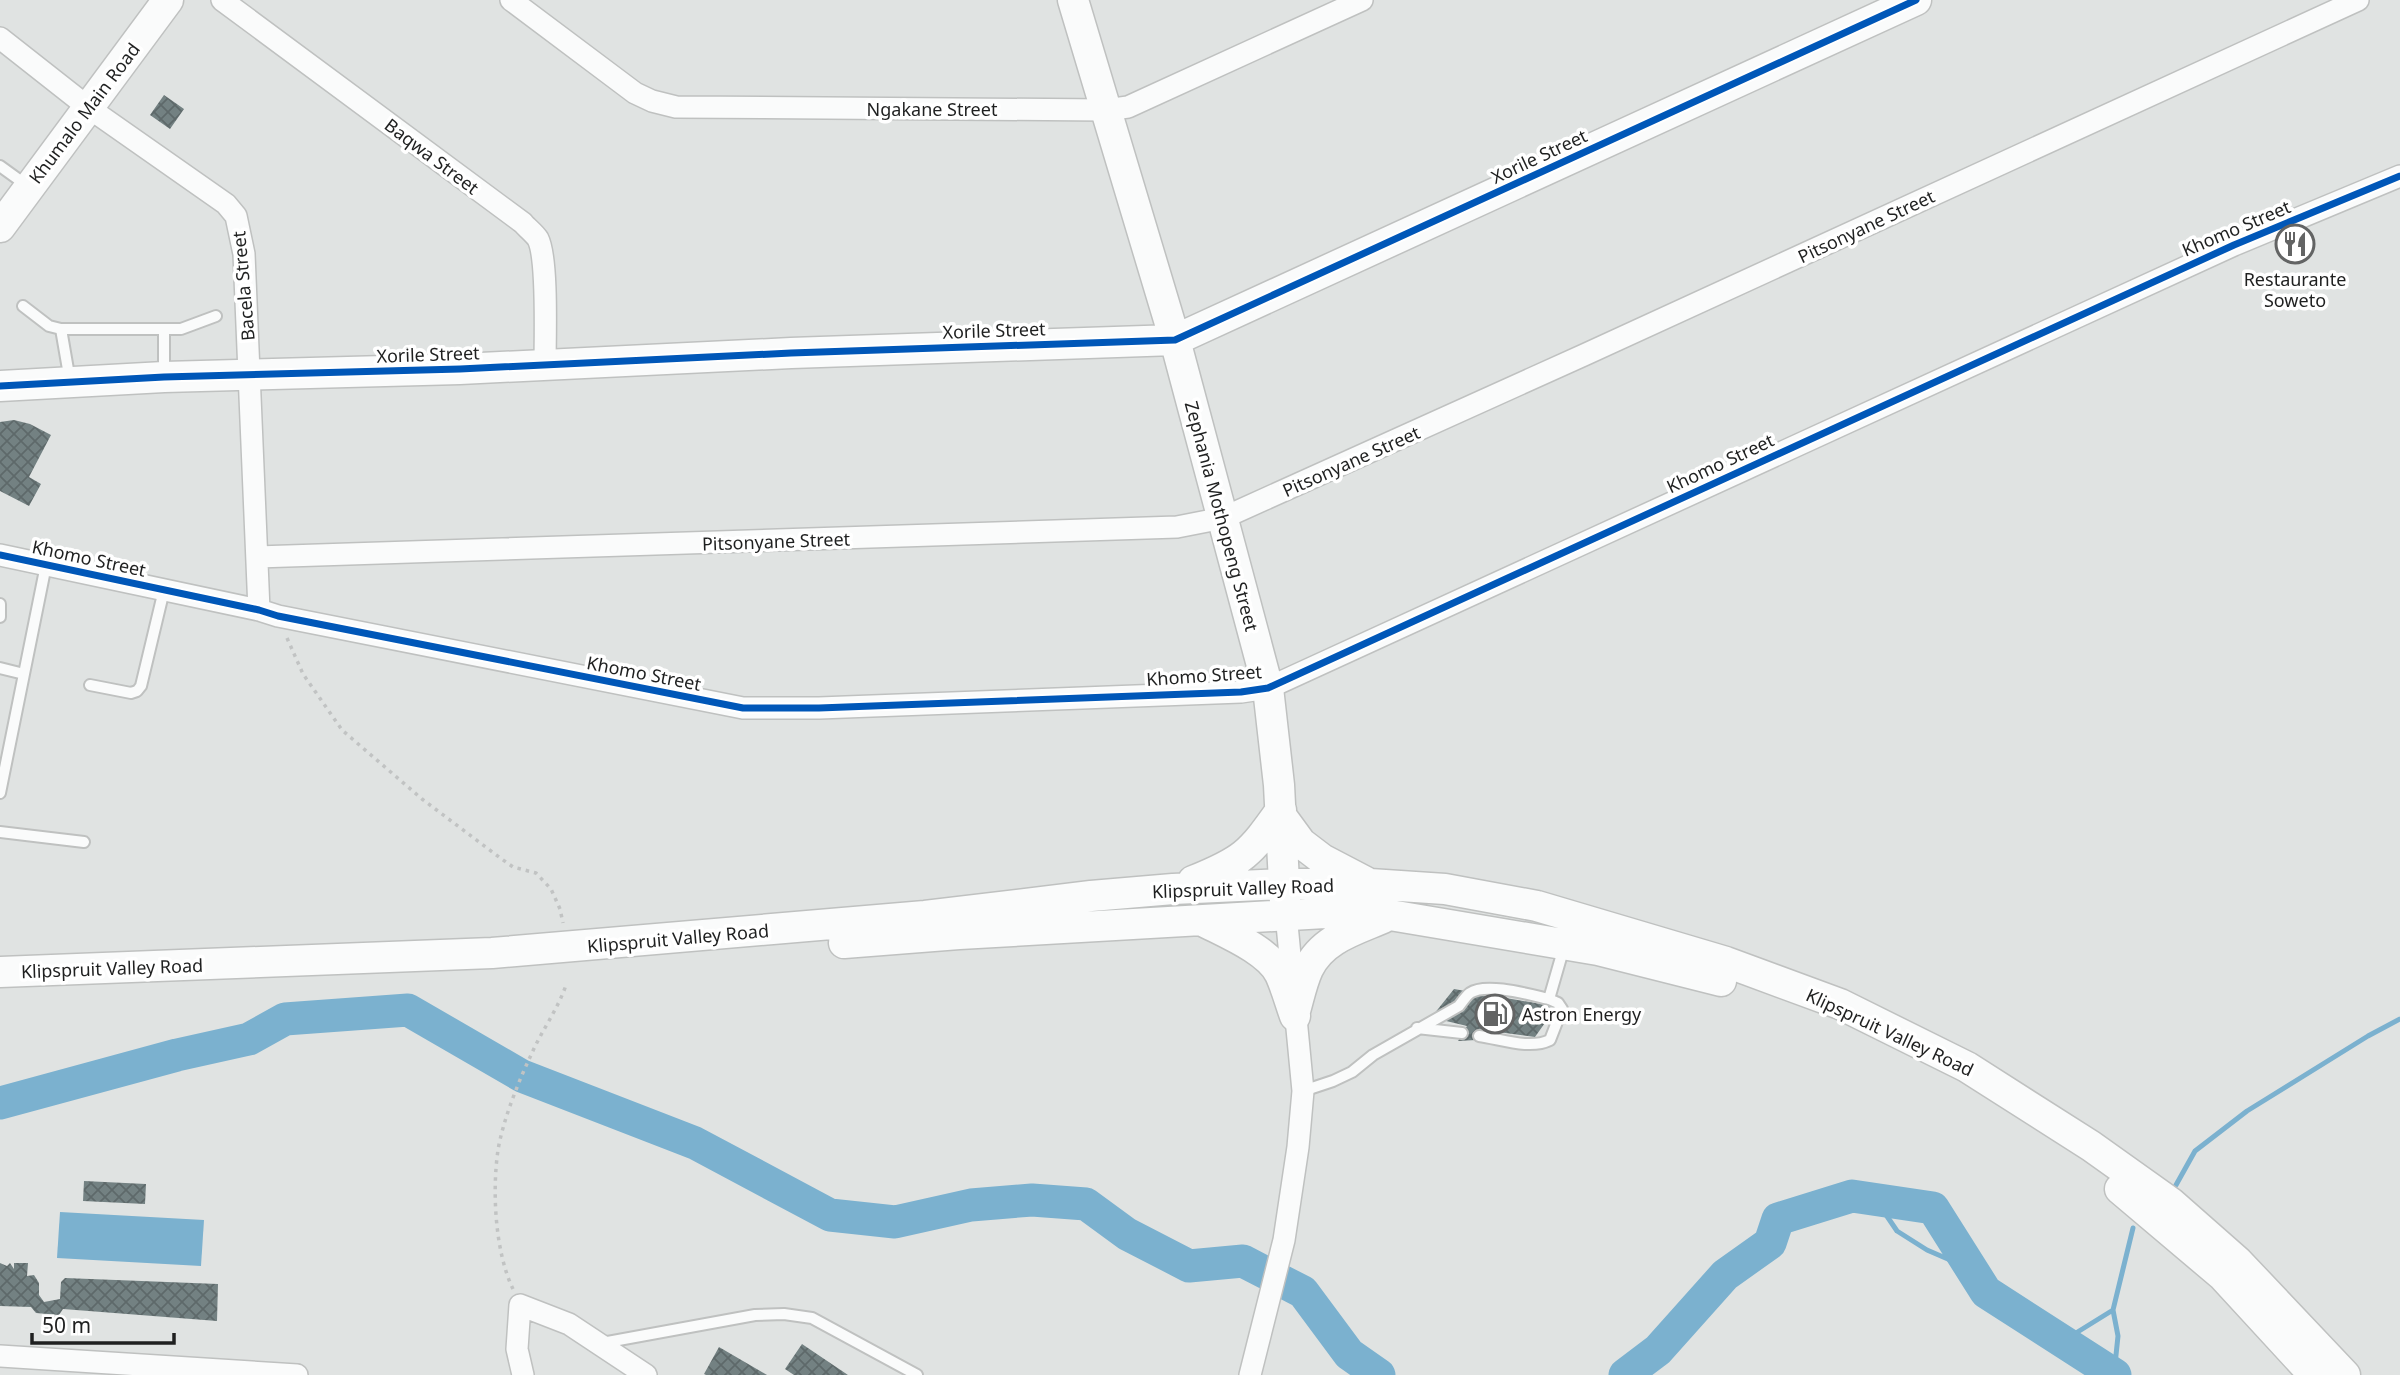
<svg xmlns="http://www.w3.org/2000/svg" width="2400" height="1375" viewBox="0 0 2400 1375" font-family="'Noto Sans',sans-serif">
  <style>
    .water { fill: #7bb1cf }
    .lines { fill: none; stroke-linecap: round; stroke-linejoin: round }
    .stream { stroke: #7bb1cf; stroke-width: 5 }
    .river { stroke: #7bb1cf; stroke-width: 33 }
    .building { fill: url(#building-cross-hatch) }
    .lane-casing { stroke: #bfc1c0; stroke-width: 14 }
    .street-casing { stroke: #bfc1c0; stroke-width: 24 }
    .secondary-casing { stroke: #bfc1c0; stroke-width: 33 }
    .path { stroke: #c1c3c3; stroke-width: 3.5; stroke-dasharray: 3.5 5; stroke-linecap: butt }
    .lane { stroke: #fafbfb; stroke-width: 10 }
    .street { stroke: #fafbfb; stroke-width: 21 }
    .secondary { stroke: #fafbfb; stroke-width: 30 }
    .cycleway-casing { stroke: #fff; stroke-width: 11 }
    .cycleway { stroke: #0057b8; stroke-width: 7 }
    .labels { text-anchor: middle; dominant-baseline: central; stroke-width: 7; stroke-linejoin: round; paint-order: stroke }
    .street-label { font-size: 18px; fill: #1f2020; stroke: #fff }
    .poi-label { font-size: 18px; fill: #1f2020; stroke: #fff }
  </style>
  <defs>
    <pattern id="building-cross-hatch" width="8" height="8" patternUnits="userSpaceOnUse" patternTransform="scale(1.75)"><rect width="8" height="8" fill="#738182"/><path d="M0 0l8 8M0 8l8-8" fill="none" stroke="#5e696a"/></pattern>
  </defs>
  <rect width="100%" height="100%" fill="#e0e3e2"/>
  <path class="water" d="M60 1212 204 1220 201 1266 57 1258Z"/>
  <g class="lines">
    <path class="stream" d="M2176 1185 2195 1151 2247 1111 2368 1036 2400 1019
      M1876 1200 1897 1231 1927 1250 1971 1269
      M2063 1341 2113 1310
      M2114 1374 2118 1336 2113 1310 2133 1228"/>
    <path class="river" d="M0 1103 177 1055 249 1039 285 1019 408 1010 522 1076 695 1143 830 1215 895 1222 971 1205 1032 1200 1086 1204 1127 1234 1189 1266 1243 1261 1303 1292 1349 1354 1379 1375
      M1625 1375 1658 1350 1725 1275 1770 1243 1778 1219 1852 1196 1933 1208 1986 1292 2115 1375"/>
  </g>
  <path class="building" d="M164 95 184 109 170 129 150 115Z
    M14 420 30 424 51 435 29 477 41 484 29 506 0 491V422Z
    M1454 989 1547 1005 1554 1010 1535 1037 1483 1030 1476 1040 1458 1041 1467 1026 1442 1020 1434 1014Z
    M84 1181 146 1184 145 1204 83 1201Z
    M0 1263 7 1266 10 1263 14 1269V1263H28L27 1276 34 1275 39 1283V1295L44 1302 60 1299 61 1282 65 1278 218 1284 217 1321 63 1309 59 1315 36 1313 31 1307 0 1306Z
    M802 1344 848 1375H794L785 1369Z
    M719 1347 767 1375H706L704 1374Z"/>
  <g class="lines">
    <defs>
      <path id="lane" d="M0 166 29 187
        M23 306 49 326 61 329H181L216 316
        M61 329 70 381
        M164 375V329
        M0 604V617
        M0 668 24 674
        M90 685 131 693 137 691 141 686 164 590
        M0 793 46 565
        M0 832 84 842
        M1417 1028 1462 1033
        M1479 1036C1501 1039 1530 1050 1550 1040L1562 1009 1558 1003 1549 999
        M1303 1091 1333 1081 1352 1072 1373 1055 1459 1006C1462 1002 1466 996 1470 993 1486 982 1531 995 1549 999L1564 947
        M602 1343 755 1315 784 1314 812 1318 917 1375"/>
      <path id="street" d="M222 0 523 223C527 228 534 233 538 239 548 259 545 338 545 365
        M511 0 635 93 652 101 676 107 1106 110 1128 107 1362 0
        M0 38 89 108 226 204 236 216 244 254 259 610
        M0 555 259 610 278 616 743 708H819L1241 692 1268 688 2234 245 2400 176
        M257 557 1177 527 1223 518 1584 355 2358 0
        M0 1356 297 1375
        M523 1375 517 1349 520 1305 569 1324 646 1375
        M1250 1375 1284 1240 1298 1147 1303 1091 1286 914"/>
      <path id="secondary" d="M1073 0 1175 340 1268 688 1279 785 1285 902
        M0 227 168 0
        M0 386 164 377 460 369 791 353 1175 340 1916 0
        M1282 817 1301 843 1322 859 1366 882
        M1193 881C1243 861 1250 854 1281 810
        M1203 921C1226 933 1268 950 1280 974 1286 987 1290 1002 1295 1016
        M844 943 959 934 1342 912 1390 915 1598 950 1721 981
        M0 972 492 953 925 916 1091 896 1173 889 1283 884H1370L1445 889 1537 906 1726 962 1840 1004 1967 1067 2091 1146 2171 1203 2238 1262 2345 1375
        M1295 1011C1299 997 1302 982 1308 969 1322 939 1355 930 1383 918
        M2120 1189 2223 1276 2314 1375"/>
    </defs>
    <use href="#lane" class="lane-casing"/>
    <use href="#street" class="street-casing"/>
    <use href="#secondary" class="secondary-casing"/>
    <path class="path" d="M287 638 303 674 342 730 422 799 499 857 513 867 536 873 551 889 560 909 563 923
      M513 1289C495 1252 492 1191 498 1150 503 1120 519 1080 532 1053 542 1030 558 1009 566 985"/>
    <use href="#lane" class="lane"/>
    <use href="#street" class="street"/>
    <use href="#secondary" class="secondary"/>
    <defs>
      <path id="cycleway" d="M0 386 164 377 460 369 791 353 1175 340 1916 0
        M0 555 259 610 278 616 743 708H819L1241 692 1268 688 2234 245 2400 176"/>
    </defs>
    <use href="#cycleway" class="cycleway-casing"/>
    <use href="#cycleway" class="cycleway"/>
  </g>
  <defs>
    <symbol id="restaurant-ring" viewBox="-11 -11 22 22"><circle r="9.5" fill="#fff" stroke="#636464" stroke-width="1.5"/><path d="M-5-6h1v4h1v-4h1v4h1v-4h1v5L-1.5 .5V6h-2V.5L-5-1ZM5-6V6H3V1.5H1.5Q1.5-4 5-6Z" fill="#636464"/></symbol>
    <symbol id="fuel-ring" viewBox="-11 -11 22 22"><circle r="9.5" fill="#fff" stroke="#636464" stroke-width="1.5"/><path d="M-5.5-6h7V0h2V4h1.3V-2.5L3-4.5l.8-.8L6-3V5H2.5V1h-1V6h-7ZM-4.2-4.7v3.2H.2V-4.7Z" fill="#636464"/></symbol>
  </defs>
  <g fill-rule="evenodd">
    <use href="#restaurant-ring" x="2273" y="222" width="44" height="44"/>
    <use href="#fuel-ring" x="1473" y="992" width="44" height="44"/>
  </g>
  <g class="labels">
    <g class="street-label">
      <text x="932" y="109">Ngakane Street</text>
      <text transform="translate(84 113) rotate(-53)">Khumalo Main Road</text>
      <text transform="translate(432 156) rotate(37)">Baqwa Street</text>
      <text transform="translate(1539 156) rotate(-25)">Xorile Street</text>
      <text transform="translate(1866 226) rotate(-25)">Pitsonyane Street</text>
      <text transform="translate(2236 228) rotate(-23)">Khomo Street</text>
      <text transform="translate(243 286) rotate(-95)">Bacela Street</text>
      <text transform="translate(994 330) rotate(-2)">Xorile Street</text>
      <text transform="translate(428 354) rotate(-2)">Xorile Street</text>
      <text transform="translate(1351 461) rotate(-24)">Pitsonyane Street</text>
      <text transform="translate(1720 463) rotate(-25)">Khomo Street</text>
      <text transform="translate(1222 516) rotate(75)">Zephania Mothopeng Street</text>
      <text transform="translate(776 541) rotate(-2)">Pitsonyane Street</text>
      <text transform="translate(89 558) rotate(12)">Khomo Street</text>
      <text transform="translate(644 673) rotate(11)">Khomo Street</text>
      <text transform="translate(1204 675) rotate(-4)">Khomo Street</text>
      <text transform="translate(1243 888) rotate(-2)">Klipspruit Valley Road</text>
      <text transform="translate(678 938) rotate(-5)">Klipspruit Valley Road</text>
      <text transform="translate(112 968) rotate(-2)">Klipspruit Valley Road</text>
      <text transform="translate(1890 1032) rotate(25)">Klipspruit Valley Road</text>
    </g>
    <g class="poi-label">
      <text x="2295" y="279">Restaurante<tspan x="2295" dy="21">Soweto</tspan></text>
      <text x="1522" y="1014" text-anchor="start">Astron Energy</text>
    </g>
  </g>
  <path d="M32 1333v10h142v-10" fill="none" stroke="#1f2020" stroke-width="3.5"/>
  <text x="42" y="1333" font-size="21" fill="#1f2020" stroke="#ffffff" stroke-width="5" paint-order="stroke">50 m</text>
</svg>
